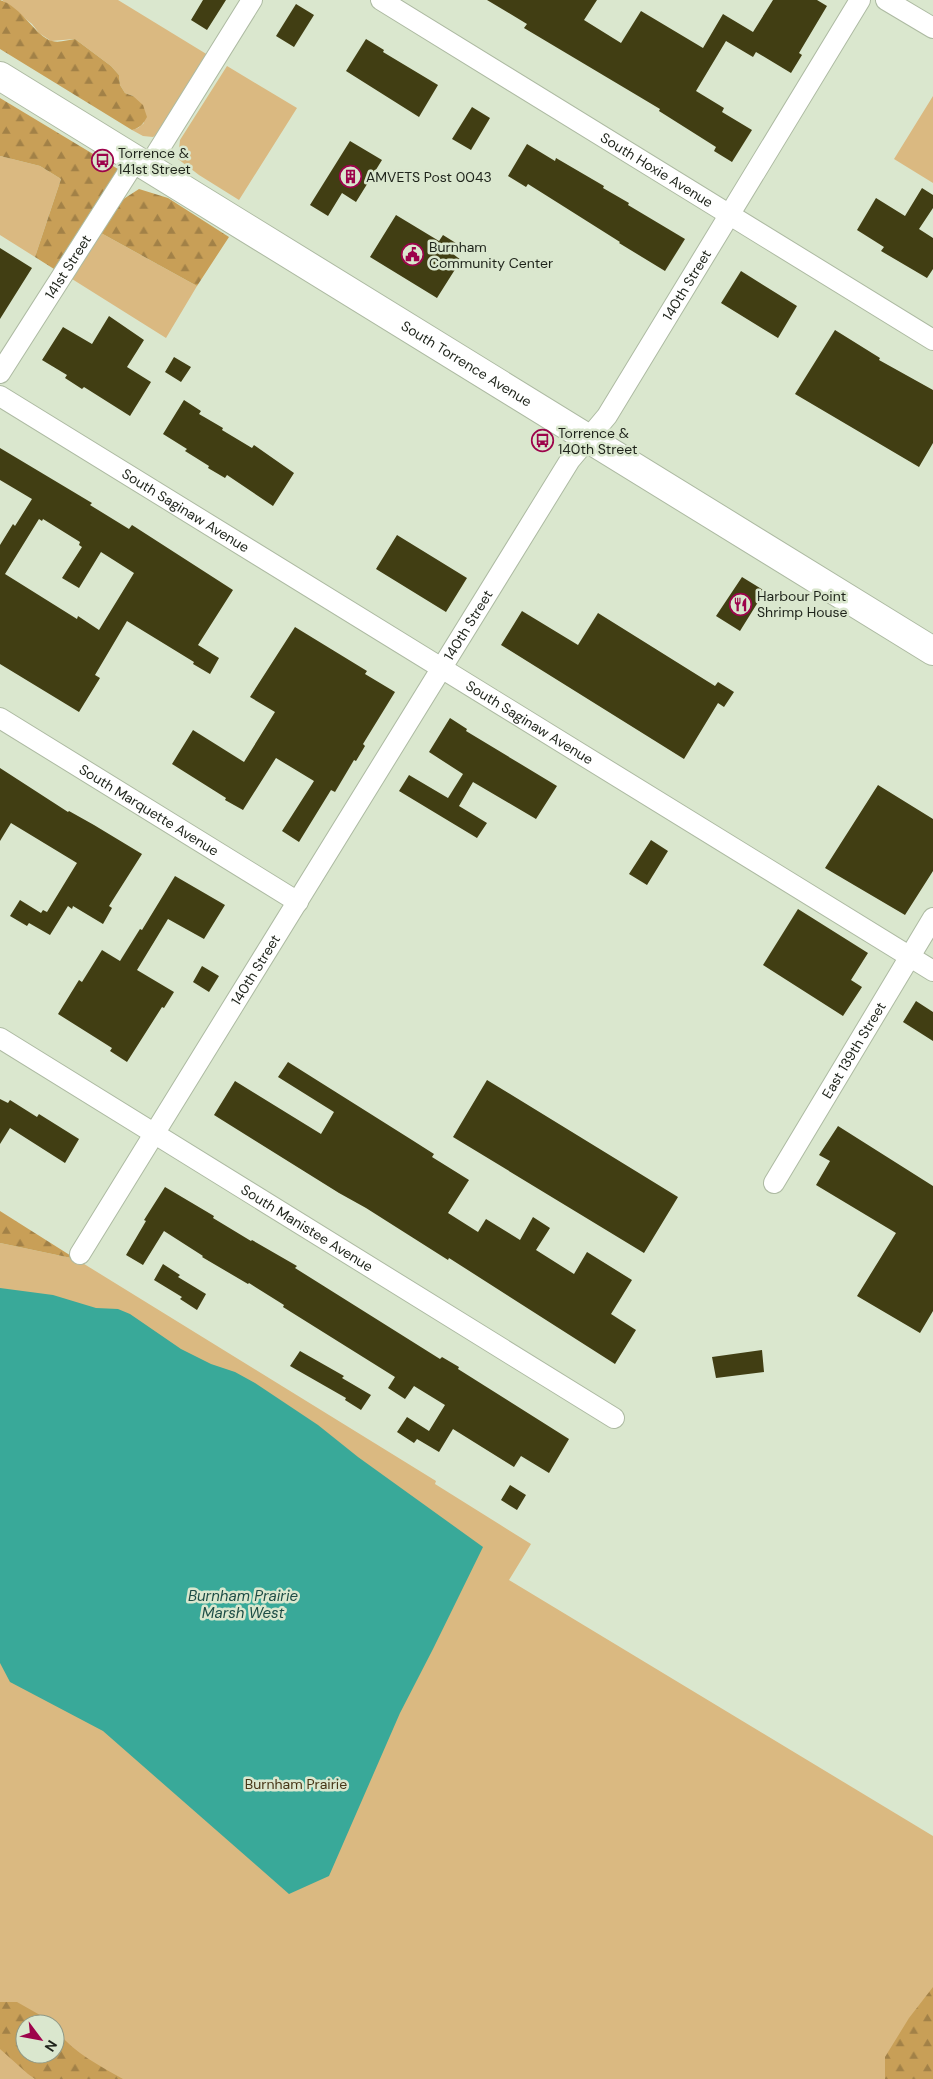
<svg xmlns="http://www.w3.org/2000/svg" width="933" height="2079" viewBox="0 0 933 2079" font-family="'DM Sans',sans-serif">
  <style>
    .green { fill: #dab981; fill-rule: evenodd }
    .forest { fill: url(#forest-firs) }
    .water { fill: #39a999 }
    .building { fill: #413e13; fill-rule: evenodd }
    .lines { fill: none; stroke-linecap: round; stroke-linejoin: round }
    .minor-casing { stroke: #adbaa2; stroke-width: 22 }
    .secondary-casing { stroke: #adbaa2; stroke-width: 30 }
    .minor { stroke: #fff; stroke-width: 20 }
    .secondary { stroke: #fff; stroke-width: 28 }
    .labels { text-anchor: middle; dominant-baseline: central; stroke-width: 5; stroke-linejoin: round; paint-order: stroke }
    .poi-label { font-size: 14px; fill: #1e231a; stroke: #dae7ce; text-anchor: start }
    .street-label { font-size: 14px; fill: #1e231a; stroke: #dae7ce }
    .park-label { font-size: 14px; fill: #483617; stroke: #dae7ce }
    .water-label { font-size: 15px; font-style: italic; fill: #1d4c45; stroke: #dae7ce }
  </style>
  <defs>
    <pattern id="forest-firs" width="22" height="20" patternUnits="userSpaceOnUse" patternTransform="scale(1.25)"><rect width="22" height="20" fill="#c89f57"/><path d="M5 1l3.5 6h-7zM16 11l3.5 6h-7z" fill="#a28147"/></pattern>
  </defs>
  <rect width="100%" height="100%" fill="#dae7ce"/>
  <path class="green" d="M2 0H118L208 55 161 131 153 137 143 136 132 130 138 128 144 123 133 96 125 93 120 85 119 75 111 66 75 39 51 41 39 33 32 24Z
    M227 66 297 108 239 200 199 175 178 159 180 140Z
    M933 96V183L894 159Z
    M0 156 40 166 61 179 35 257 0 235Z
    M101 233 197 286 166 338 72 279Z
    M0 1243 76 1259 436 1481 435 1484 531 1544 509 1580 933 1836V2079H0ZM25 2024H55V2054H25Z"/>
  <path class="forest" d="M0 0C21 6 36 37 52 41 59 43 68 40 75 39L111 66 119 75 120 85 125 93 133 96 143 105 147 117C143 124 140 128 132 130L0 49Z
    M0 98 118 169 54 269 35 257 61 179 40 166 0 156Z
    M139 189 168 198 229 237 197 286 101 233 122 200Z
    M0 1211 76 1259 0 1243Z
    M933 1987V2079H885V2057L909 2018Z
    M0 2002H17L47 2019 51 2024H25V2054H55V2029C73 2052 98 2065 123 2079H35L28 2074 0 2049Z"/>
  <path class="water" d="M0 1288 53 1295 96 1308 118 1309 130 1314 181 1349 211 1364 235 1372 255 1383 318 1425 358 1457 483 1547 433 1649 400 1713 329 1876 289 1894 103 1731 10 1682 0 1663Z"/>
  <path class="building" d="M203 0H226L207 30 191 20Z
    M487 0H597L584 20 621 43 641 11 703 48 723 14 753 32 773 0H817L827 6 799 53 802 55 791 73 756 52 753 57 726 41 696 91 724 108 722 112 752 130 732 162 714 151 716 147 659 111 660 109 524 28 527 24Z
    M296 4 314 15 294 47 276 36Z
    M366 39 384 50 383 52 438 85 419 117 346 71Z
    M472 107 490 118 471 150 452 139Z
    M350 141 382 160 356 202 342 193 328 216 310 205Z
    M527 144 555 161 556 158 604 186 603 188 629 203 628 205 685 239 665 271 619 243 620 242 555 201 528 184 526 187 508 176Z
    M922 188 933 195V208L919 229 933 238V269L927 278 881 251 884 247 857 230 876 198 905 216Z
    M396 215 439 241 443 235 459 245 453 254 461 260 437 298 370 257Z
    M0 248 32 268 0 319Z
    M741 271 797 306 778 338 721 303Z
    M109 316 144 340 127 367 151 382 130 416 84 387 82 389 65 378 67 375 42 360 63 327 92 344Z
    M835 330 880 358 879 360 933 390V443L919 467 795 394Z
    M174 357 191 367 181 382 165 372Z
    M184 400 201 411 199 414 223 428 222 430 252 448 254 445 294 473 273 506 227 475 225 478 208 468 209 466 185 451 187 449 163 434Z
    M0 448 92 503 90 505 129 529 132 525 233 590 198 645 219 658 210 674 193 664 194 662 127 621 95 675 100 678 79 712 0 664V545L13 524 15 526 32 499 0 480ZM39 519 42 521 43 519 80 542 79 545 82 547 62 578 79 588 101 552 134 573 99 630 78 616 77 619 5 574Z
    M397 535 467 578 446 612 376 569Z
    M742 577 765 591 740 631 716 616Z
    M522 611 578 645 598 613 715 686 718 682 734 692 724 707 718 703 684 759 501 645Z
    M295 627 367 671 365 674 395 692 363 744 365 746 356 761 354 760 335 792 331 790 299 842 282 831 314 781 276 758 243 810 225 800 226 798 172 764 193 730 244 762 275 712 250 697Z
    M450 718 467 729 466 731 557 786 536 819 473 782 459 806 487 823 477 838 399 791 409 775 448 798 463 774 429 752Z
    M0 768 68 812 69 811 94 825 142 854 109 906 112 908 103 924 73 906 72 909 68 906 50 935 29 923 27 926 10 916 20 900 41 913 43 910 47 912 77 863 11 823 0 841Z
    M878 785 933 819V871L905 915 825 868Z
    M651 840 668 851 647 885 629 874Z
    M175 876 225 905 204 939 168 919 137 970 174 992 164 1008 162 1007 127 1062 110 1051 112 1048 58 1014 79 980 82 982 102 950 120 961 140 929 142 930Z
    M798 909 868 953 851 980 862 987 843 1016 763 965Z
    M202 966 219 976 209 992 193 982Z
    M916 1001 933 1012V1041L903 1022Z
    M288 1062 412 1140 434 1154 432 1157 469 1180 448 1213 478 1232 486 1219 520 1240 533 1217 550 1228 536 1250 574 1274 587 1252 632 1280 611 1314 636 1330 615 1364 449 1258 448 1260 366 1208 339 1193 214 1115 235 1081 321 1134 334 1112 278 1077Z
    M487 1080 678 1197 644 1253 453 1137Z
    M0 1099 8 1103 10 1100 37 1117 39 1114 79 1139 65 1163 10 1128 0 1144Z
    M838 1126 933 1186V1311L920 1333 857 1296 896 1233 816 1185 830 1161 819 1155Z
    M165 1187 214 1216 213 1218 251 1241 252 1240 297 1266 295 1268 440 1359 442 1357 459 1367 458 1369 569 1439 549 1473 521 1456 514 1467 453 1429 439 1452 417 1439 414 1443 397 1432 407 1417 429 1431 445 1405 414 1386 405 1399 388 1388 395 1377 283 1307 284 1305 249 1283 248 1284 202 1257 203 1256 164 1231 143 1265 126 1255 146 1221 144 1220Z
    M163 1264 180 1275 178 1277 206 1294 197 1310 180 1299 182 1297 154 1280Z
    M762 1350 764 1372 716 1378 712 1357Z
    M300 1351 344 1376 342 1378 371 1395 361 1410 345 1400 346 1398 290 1366Z
    M510 1485 526 1495 517 1510 501 1500Z"/>
  <g class="lines">
    <defs>
      <g id="minor">
        <path id="s1" d="M381 0 933 340"/>
        <path d="M886 0 933 28"/>
        <path d="M148 167 252 0"/>
        <path id="s2" d="M0 373 136 160"/>
        <path id="s3" d="M0 396 933 971"/>
        <path id="s4" d="M0 718 298 902"/>
        <path id="s5" d="M0 1038 614 1418"/>
        <path id="s6" d="M774 1183 933 918"/>
        <path id="s7" d="M80 1254 570 460 607 416 860 0"/>
      </g>
      <g id="secondary">
        <path id="s8" d="M0 76 933 651"/>
      </g>
    </defs>
    <use href="#minor" class="minor-casing"/>
    <use href="#secondary" class="secondary-casing"/>
    <use href="#minor" class="minor"/>
    <use href="#secondary" class="secondary"/>
  </g>
  <defs>
    <symbol id="bus-ring" viewBox="-11 -11 22 22"><circle r="9.5" fill="#dae7ce" stroke="#9d034b" stroke-width="1.5"/><path d="M-5-6H5V4H4V6H2V4H-2V6H-4V4H-5ZM-3.5-4V0h7V-4ZM-3.5 1.2v1.5H-2V1.2ZM2 1.2v1.5H3.5V1.2Z" fill="#9d034b"/></symbol>
    <symbol id="building-ring" viewBox="-11 -11 22 22"><circle r="9.5" fill="#dae7ce" stroke="#9d034b" stroke-width="1.5"/><path d="M-4-6H4V6H1V3H-1V6H-4ZM-2.5-4.3h1.7v1.8h-1.7ZM.8-4.3h1.7v1.8H.8ZM-2.5-1h1.7V.8h-1.7ZM.8-1h1.7V.8H.8Z" fill="#9d034b"/></symbol>
    <symbol id="civic-ring" viewBox="-11 -11 22 22"><circle r="9.5" fill="#dae7ce" stroke="#9d034b" stroke-width="1.5"/><path d="M-.6-6.5H3V-4.5H.6V-3L4-1V1h2V6H-6V1h2V-1L-.6-3ZM-1.2 2.5V6h2.4V2.5Z" fill="#9d034b"/></symbol>
    <symbol id="restaurant-ring" viewBox="-11 -11 22 22"><circle r="9.5" fill="#dae7ce" stroke="#9d034b" stroke-width="1.5"/><path d="M-5-6h1v4h1v-4h1v4h1v-4h1v5L-1.5 .5V6h-2V.5L-5-1ZM5-6V6H3V1.5H1.5Q1.5-4 5-6Z" fill="#9d034b"/></symbol>
  </defs>
  <g fill-rule="evenodd">
    <use href="#bus-ring" x="90" y="148" width="25" height="25"/>
    <use href="#building-ring" x="338" y="164" width="25" height="25"/>
    <use href="#civic-ring" x="400" y="242" width="25" height="25"/>
    <use href="#bus-ring" x="530" y="428" width="25" height="25"/>
    <use href="#restaurant-ring" x="728" y="592" width="25" height="25"/>
  </g>
  <g class="labels">
    <g class="poi-label">
      <text x="118" y="153">Torrence &amp;<tspan x="118" dy="16">141st Street</tspan></text>
      <text x="366" y="177">AMVETS Post 0043</text>
      <text x="429" y="247">Burnham<tspan x="429" dy="16">Community Center</tspan></text>
      <text x="558" y="433">Torrence &amp;<tspan x="558" dy="16">140th Street</tspan></text>
      <text x="757" y="596">Harbour Point<tspan x="757" dy="16">Shrimp House</tspan></text>
    </g>
    <g class="street-label">
      <text stroke="none"><textPath href="#s1" startOffset="324">South Hoxie Avenue</textPath></text>
      <text stroke="none"><textPath href="#s2" startOffset="126">141st Street</textPath></text>
      <text stroke="none"><textPath href="#s7" startOffset="1144">140th Street</textPath></text>
      <text stroke="none"><textPath href="#s8" startOffset="548">South Torrence Avenue</textPath></text>
      <text stroke="none"><textPath href="#s3" startOffset="218">South Saginaw Avenue</textPath></text>
      <text stroke="none"><textPath href="#s7" startOffset="739">140th Street</textPath></text>
      <text stroke="none"><textPath href="#s3" startOffset="622">South Saginaw Avenue</textPath></text>
      <text stroke="none"><textPath href="#s4" startOffset="175">South Marquette Avenue</textPath></text>
      <text stroke="none"><textPath href="#s7" startOffset="334">140th Street</textPath></text>
      <text stroke="none"><textPath href="#s6" startOffset="155">East 139th Street</textPath></text>
      <text stroke="none"><textPath href="#s5" startOffset="361">South Manistee Avenue</textPath></text>
    </g>
    <g class="park-label">
      <text x="296" y="1784">Burnham Prairie</text>
    </g>
    <g class="water-label">
      <text x="243" y="1596">Burnham Prairie<tspan x="243" dy="17">Marsh West</tspan></text>
    </g>
  </g>
  <g transform="translate(40 2039) rotate(122)"><circle r="24" fill="#dae7ce" stroke="#8f9986"/>
  <path d="M0-4L9 19L0 12L-9 19Z" fill="#9d034b"/>
  <text y="-8" font-size="14" font-weight="bold" text-anchor="middle" fill="#1e231a">N</text>
  </g>
</svg>
